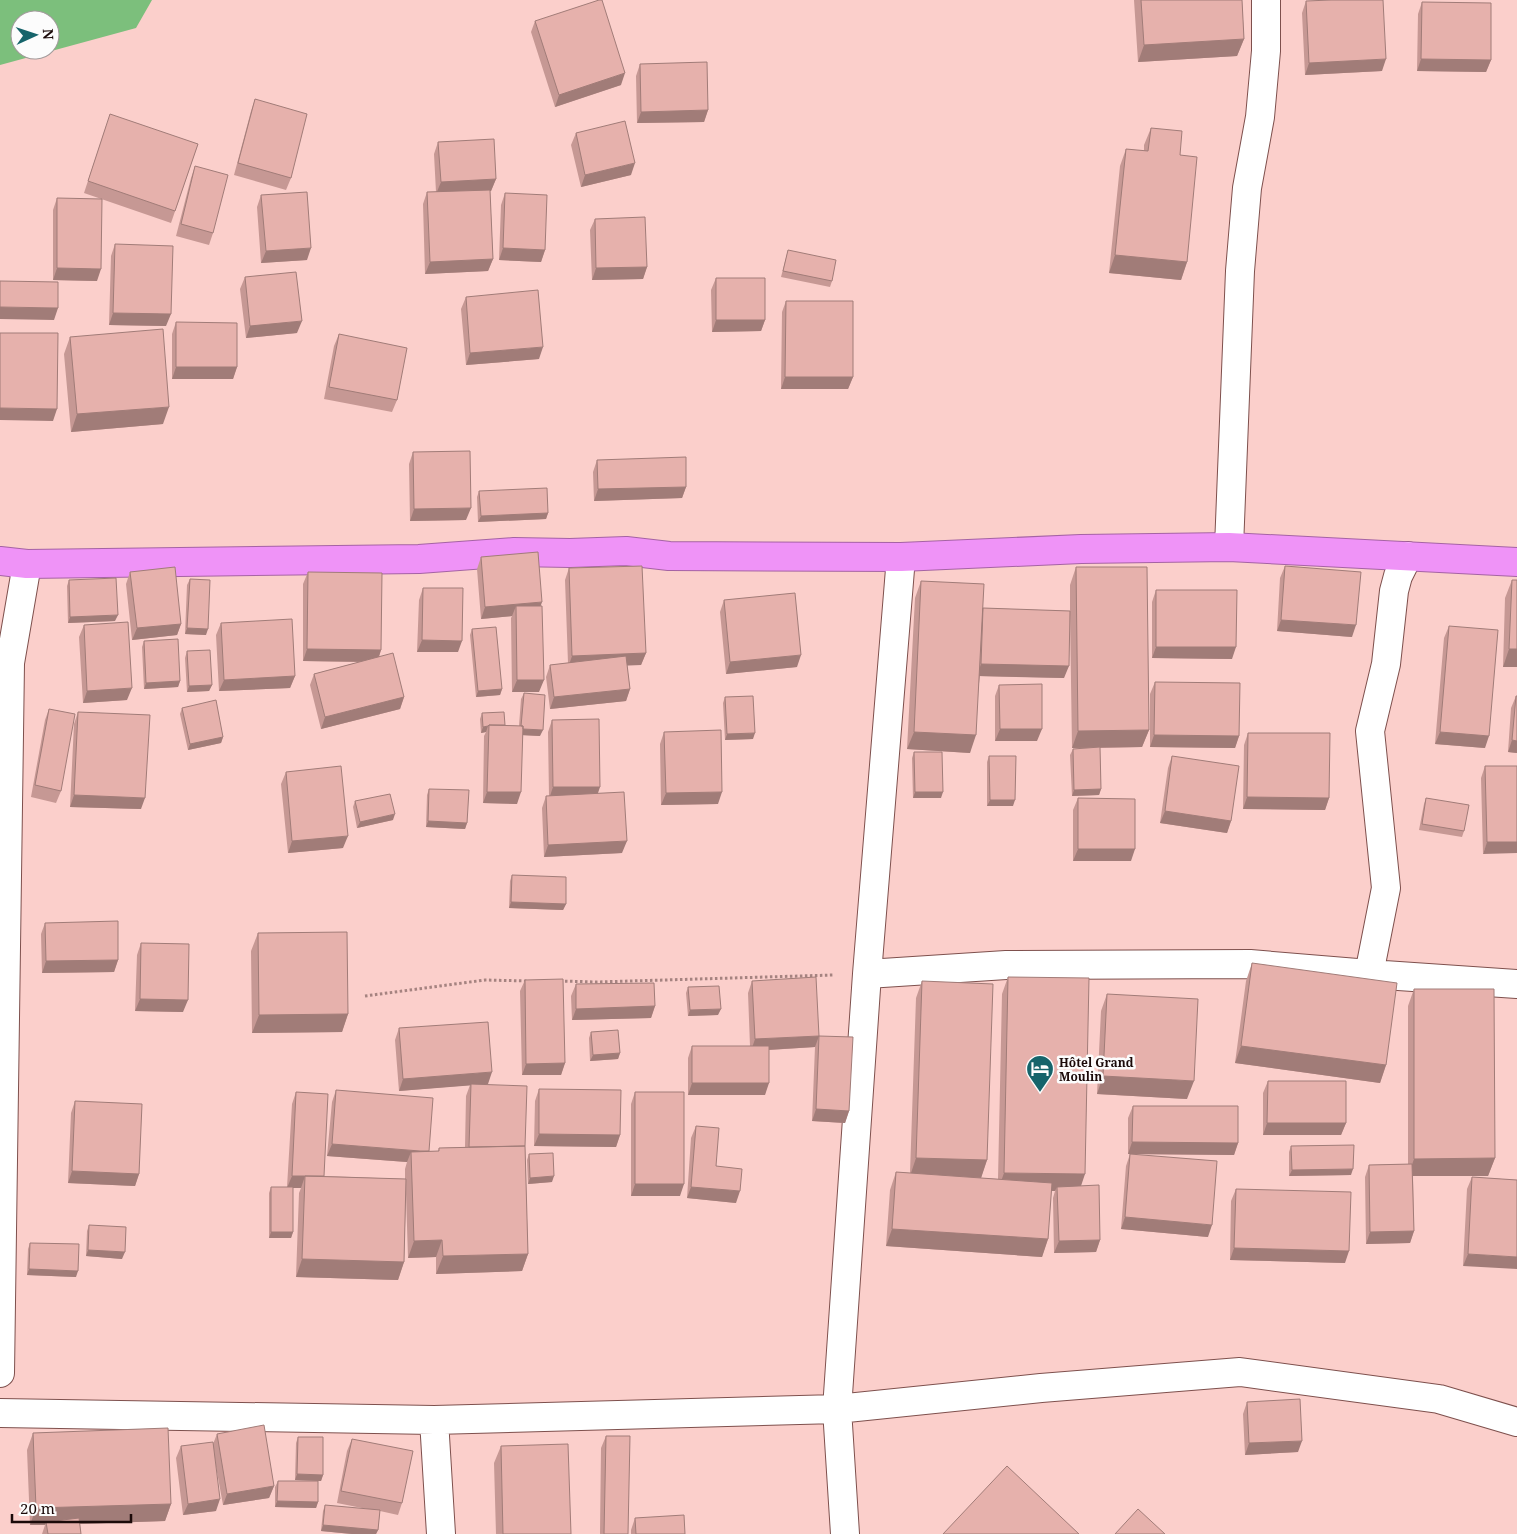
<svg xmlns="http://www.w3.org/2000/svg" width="1517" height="1534" viewBox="0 0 1517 1534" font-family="'Noto Serif',serif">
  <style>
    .green { fill: #7cbf7c; fill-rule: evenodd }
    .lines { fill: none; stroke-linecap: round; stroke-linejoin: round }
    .street-casing { stroke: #7e504d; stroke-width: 30 }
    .highway-casing { stroke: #a563a4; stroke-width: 30 }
    .path { stroke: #a58380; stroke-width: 3; stroke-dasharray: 2.5 2.5; stroke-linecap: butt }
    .street { stroke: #fff; stroke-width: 28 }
    .highway { stroke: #ef93f7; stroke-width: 28 }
    .wall { fill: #c69894 }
    .shaded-wall { fill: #a17c78 }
    .building { fill: #e6b1ac; stroke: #a17c78 }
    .labels { text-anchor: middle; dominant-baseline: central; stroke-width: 5; stroke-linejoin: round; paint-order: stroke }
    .poi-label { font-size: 12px; font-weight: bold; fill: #1b0a09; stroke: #fcfcfc; text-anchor: start }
  </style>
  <rect width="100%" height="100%" fill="#fbcfcb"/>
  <path class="green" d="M0 0H152L136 28 0 65ZM20 20H50V50H20Z"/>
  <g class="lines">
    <defs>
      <path id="street" d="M1229 547 1240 271 1247 188 1260 117 1266 51V0
        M867 974 1006 965 1250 964 1369 974 1517 984
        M1369 974 1386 888 1370 731 1386 664 1394 591 1398 576 1408 556
        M0 1373 10 663 27 564
        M0 1413 434 1420 837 1409 1041 1388 1240 1372 1439 1399 1517 1422
        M434 1420 441 1534
        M845 1534 837 1409 867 974 901 557"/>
      <path id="highway" d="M0 561 27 564 419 559 514 552 570 553 626 551 669 556 901 557 1081 549 1229 547 1517 562"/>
    </defs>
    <use href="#street" class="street-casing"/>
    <use href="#highway" class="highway-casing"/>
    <path class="path" d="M560 981 597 982 833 975
      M365 996 485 980 528 981"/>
    <use href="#street" class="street"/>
    <use href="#highway" class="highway"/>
  </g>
  <path class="wall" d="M1134 0H1242L1244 39 1237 56 1138 62Z
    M1306 1 1382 71 1305 75 1302 13Z
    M1422 2 1491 60 1486 72 1417 71 1418 14Z
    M535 21 621 85 555 107 531 32Z
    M640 64 708 110 704 122 637 123 636 76Z
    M255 99 291 178 286 190 234 175 251 111Z
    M106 126 198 144 171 223 84 193Z
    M1151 128 1180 155 1187 262 1181 280 1109 273 1120 166 1126 149 1144 151V145Z
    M576 133 631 175 581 187 571 145Z
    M438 142 496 179 491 191H490L493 259 488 271 425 274 423 204 427 192H436L434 154Z
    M195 166 213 233 209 245 176 236 191 178Z
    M505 193 545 250 541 262 499 260 501 205Z
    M261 195 307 260 261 263 257 207Z
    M57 198 97 281 53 280V210Z
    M595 219 647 267 643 279 592 280 590 230Z
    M115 244 166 326 109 325 111 256Z
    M788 250 832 281 830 287 781 277Z
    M245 277 297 333 246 338 240 289Z
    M716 278 765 320 761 331 712 332 711 290Z
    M466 297 539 359 466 365 461 309Z
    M786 301 853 377 848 389H781L782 312Z
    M176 322 237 367 233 379H172V334Z
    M339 334 397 400 392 412 324 399 334 346Z
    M70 337 163 424 71 432 64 354Z
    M413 452 466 520 410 521 409 464Z
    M597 460 686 487 682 498 594 501 593 472Z
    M479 491 548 513 546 519 478 522 477 497Z
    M481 557 541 606 539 692H512L511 618 512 616 481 619 477 569Z
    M1285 566 1352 637 1277 631 1280 578Z
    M1076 567 1149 730 1142 747 1100 748 1101 789 1099 795 1072 796 1070 755 1073 749 1090 748H1072L1070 614 1064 678 980 676 970 753 907 749 915 598 921 581 983 608 1070 611V585Z
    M569 568 646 653 641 665H627L630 689 626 701 550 709 546 677 550 665 568 663 565 580Z
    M130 572 181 624 177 635 132 640 126 584Z
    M308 572 381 650 379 657 404 697 400 709 321 729 310 685 314 674 359 662 303 661V584Z
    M190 579 206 635 185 634 187 585Z
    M69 580 115 621 68 623 67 586Z
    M1512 580H1517V667H1503L1505 598Z
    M423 588 458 652H417L419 600Z
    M1156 590 1232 659 1152 658V602Z
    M724 600 797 667 726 674 720 612Z
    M221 623 295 676 290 688 219 691 216 635Z
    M84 625 127 700 83 703 79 637Z
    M1449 626 1485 748 1435 744 1444 638Z
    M472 629 502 689 500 695 476 697 470 635Z
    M144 641 180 681 178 687 144 689 142 647Z
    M187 651 212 685 209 691 187 692 185 658Z
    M1155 682 1239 736 1235 748 1150 747V694Z
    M999 685 1037 741H995V696Z
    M524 693 540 736 523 735 517 804 483 803 484 736 486 732 481 733 480 719 482 713 505 725 519 726 521 699Z
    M1516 696 1517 753 1508 752 1511 708Z
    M725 697 753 739 725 740 723 703Z
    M182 708 223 737 221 743 188 750 180 714Z
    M49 709 61 791 56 803 31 797 45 720Z
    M78 712 141 809 70 807 74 724Z
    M552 720 598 793 622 853 544 857 542 808 546 796H549L548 732Z
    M664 732 718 804 661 805 660 744Z
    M1248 733 1329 798 1325 810 1243 809 1244 745Z
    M914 752 941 798H913L912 758Z
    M989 756 1013 806H987V762Z
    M1172 756 1231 821 1227 833 1160 823 1168 768Z
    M1485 766H1517L1483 854 1481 778Z
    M286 772 343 848 288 853 281 784Z
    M429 789 467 823 465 829 426 827 427 795Z
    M1078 798 1131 861H1073V810Z
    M1426 798 1464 831 1462 837 1419 830 1424 804Z
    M355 801 393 820 357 828 353 807Z
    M512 875 566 904 563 910 509 908 510 881Z
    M45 923 118 960 114 972 42 973 41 934Z
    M258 933 348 1014 342 1032 252 1033 251 951Z
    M141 943 183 1012 135 1011 137 955Z
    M1252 963 1386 1065 1380 1083 1235 1063 1246 981Z
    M1008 977 1100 1240 1096 1252 1054 1253 1053 1198 1055 1191H1051L1048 1239 1042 1257 886 1246 890 1190 896 1172 910 1173 916 998 922 981 987 1160 981 1178 998 1179 1002 994Z
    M525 980 565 1063 561 1075H522L520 991Z
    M752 981 819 1036 849 1111 845 1123 812 1121 815 1047 769 1050 765 1095H688V1058L692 1046H750L748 993Z
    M576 984 655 1006 651 1018 572 1020 571 996Z
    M688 987 718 1015 688 1016 686 993Z
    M1414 989 1495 1158 1488 1176H1413L1414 1231 1410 1243 1366 1244 1365 1177 1369 1165 1408 1164V1006Z
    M1107 994 1187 1099 1097 1094 1101 1011Z
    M399 1028 488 1084 479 1085 525 1146 528 1254 522 1271 436 1274V1257L408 1258 406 1194 404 1262 398 1280 296 1277 299 1193 301 1188H293V1232L291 1238H269V1193L271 1187H287L292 1104 296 1092 324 1176 405 1179V1169L407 1162 327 1156 332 1102 336 1090 429 1151H438L439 1148 465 1147 466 1096 470 1085 399 1091 395 1040Z
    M591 1032 620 1053 618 1059 590 1061 589 1038Z
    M1268 1081 1346 1123 1341 1135H1263V1093Z
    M539 1089 620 1135 616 1147 534 1146 535 1101Z
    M635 1092 680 1196H631V1104Z
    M75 1101 139 1174 135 1186 68 1183 71 1113Z
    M1133 1106 1238 1143 1234 1155 1128 1154V1118Z
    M696 1126 716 1166 736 1203 687 1198 691 1138Z
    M1291 1146 1351 1175 1289 1176V1152Z
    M529 1154 552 1182 528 1184 527 1160Z
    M1130 1154 1208 1237 1121 1229 1126 1166Z
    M1472 1177 1517 1180 1463 1266 1467 1189Z
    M1236 1189 1345 1263 1230 1260 1231 1201Z
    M89 1225 122 1259 86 1256 87 1231Z
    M30 1243 76 1277 27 1275 28 1249Z
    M1247 1402 1298 1452 1245 1455 1243 1414Z
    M33 1433 171 1504 165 1521 80 1524 81 1534H42L45 1525H30L27 1450Z
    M217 1434 274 1486 269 1498 223 1505 215 1461 216 1511 183 1515 176 1458 181 1446 213 1444Z
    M606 1436 628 1534H600L601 1448Z
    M298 1437 323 1475 321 1481 295 1480 296 1443Z
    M352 1439 402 1503 398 1515 380 1511 378 1530 376 1534H352L321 1531 323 1511 325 1505 372 1510 337 1503 347 1451Z
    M501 1446 571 1534H496L494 1463Z
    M278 1481 318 1502 316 1508 275 1507V1487Z
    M635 1518 685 1534H631V1530Z"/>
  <path class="shaded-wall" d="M1244 39 1237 56 1138 62 1144 45Z
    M1386 59 1382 71 1305 75 1309 63Z
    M1421 59 1491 60 1486 72 1417 71Z
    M625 73 621 85 555 107 559 95Z
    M708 110 704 122 637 123 641 112Z
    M635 163 631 175 581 187 585 175Z
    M496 179 491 191 436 194 441 182Z
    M311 248 307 260 261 263 266 251Z
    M503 248 545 250 541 262 499 260Z
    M1115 255 1187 262 1181 280 1109 273Z
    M493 259 488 271 425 274 430 262Z
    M647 267 643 279 592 280 596 268Z
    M57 268 101 269 97 281 53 280Z
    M0 307 58 308 54 320 0 319Z
    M113 313 171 314 166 326 109 325Z
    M716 320H765L761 331 712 332Z
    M302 321 297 333 246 338 250 326Z
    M543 347 539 359 466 365 470 353Z
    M176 367H237L233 379H172Z
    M785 377H853L848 389H781Z
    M169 407 163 424 71 432 77 414Z
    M0 408 57 409 53 421 0 420Z
    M686 487 682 498 594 501 598 489Z
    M471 508 466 520 410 521 414 509Z
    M548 513 546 519 478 522 481 516Z
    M542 602 538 614 516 606 512 616 481 619 485 607Z
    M118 615 115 621 68 623 70 617Z
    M1281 620 1356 625 1352 637 1277 631Z
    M181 624 177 635 132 640 137 628Z
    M187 628 208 629 206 635 185 634Z
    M422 640 462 641 458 652H417Z
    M1156 647H1236L1232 659 1152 658Z
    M307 649 381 650 377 662 303 661Z
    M1509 649H1517V667H1503Z
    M646 653 641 665 568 668 572 656Z
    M801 655 797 667 726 674 730 662Z
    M981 664 1069 666 1064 678 977 676Z
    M295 676 290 688 219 691 224 680Z
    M517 680H544L539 692H512Z
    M180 681 178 687 144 689 146 683Z
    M212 685 209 691 187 692 189 686Z
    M132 688 127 700 83 703 87 691Z
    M502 689 500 695 476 697 478 691Z
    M630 689 626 701 550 709 554 697Z
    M404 697 400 709 321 729 325 717Z
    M488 726 486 732 481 733 483 727Z
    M521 729 543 730 540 736 519 735Z
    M1000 729H1042L1037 741H995Z
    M1149 730 1142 747 1072 748 1078 731Z
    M914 732 976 735 970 753 907 749Z
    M1440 732 1489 736 1485 748 1435 744Z
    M755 733 753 739 725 740 727 734Z
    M1154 735 1239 736 1235 748 1150 747Z
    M223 737 221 743 188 750 190 744Z
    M1512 740 1517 741V753L1508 752Z
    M553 787H600L596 799H549Z
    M1101 789 1099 795 1072 796 1074 790Z
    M487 792H521L517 804 483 803Z
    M722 792 718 804 661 805 666 793Z
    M915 792H943L941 798H913Z
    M74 795 145 798 141 809 70 807Z
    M1247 797 1329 798 1325 810 1243 809Z
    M990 800H1015L1013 806H987Z
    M1165 811 1231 821 1227 833 1160 823Z
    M395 814 393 820 357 828 360 822Z
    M428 821 467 823 465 829 426 827Z
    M348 836 343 848 288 853 292 841Z
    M627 841 622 853 544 857 548 845Z
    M1487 842H1517V853L1483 854Z
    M1078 849H1135L1131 861H1073Z
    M511 902 566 904 563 910 509 908Z
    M118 960 114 972 42 973 46 961Z
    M140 999 188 1000 183 1012 135 1011Z
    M655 1006 651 1018 572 1020 576 1009Z
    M721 1009 718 1015 688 1016 690 1010Z
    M348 1014 342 1032 252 1033 259 1015Z
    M819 1036 815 1047 751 1051 755 1039Z
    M1241 1046 1386 1065 1380 1083 1235 1063Z
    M620 1053 618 1059 590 1061 593 1055Z
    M565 1063 561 1075H522L526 1064Z
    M492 1072 488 1084 399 1091 403 1079Z
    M1103 1076 1194 1081 1187 1099 1097 1094Z
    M692 1083H769L765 1095H688Z
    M816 1109 849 1111 845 1123 812 1121Z
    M1267 1123H1346L1341 1135H1263Z
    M539 1134 620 1135 616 1147 534 1146Z
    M1132 1142 1238 1143 1234 1155 1128 1154Z
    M332 1144 429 1152H411L407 1162 327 1156Z
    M916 1158 987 1160 981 1178 910 1176Z
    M1495 1158 1488 1176H1408L1414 1159Z
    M1353 1169 1351 1175 1289 1176 1292 1170Z
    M72 1171 139 1174 135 1186 68 1183Z
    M1004 1173 1085 1174 1079 1192 1057 1187 1055 1191 998 1190Z
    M292 1176H305L301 1188H287Z
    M554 1176 552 1182 528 1184 530 1178Z
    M635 1184H684L680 1196H631Z
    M691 1187 740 1191 736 1203 687 1198Z
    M1125 1217 1212 1225 1208 1237 1121 1229Z
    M892 1229 1048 1239 1042 1257 886 1246Z
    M1414 1231 1410 1243 1366 1244 1370 1232Z
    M271 1232H293L291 1238H269Z
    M442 1240 436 1257 408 1258 414 1241Z
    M1100 1240 1096 1252 1054 1253 1059 1241Z
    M1234 1248 1349 1251 1345 1263 1230 1260Z
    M88 1250 125 1252 122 1259 86 1256Z
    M528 1254 522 1271 436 1274 443 1256Z
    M1468 1254 1517 1257V1269L1463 1266Z
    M302 1259 404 1262 398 1280 296 1277Z
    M29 1269 78 1271 76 1277 27 1275Z
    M1302 1441 1298 1452 1245 1455 1249 1443Z
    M297 1474 323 1475 321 1481 295 1480Z
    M274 1486 269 1498 223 1505 227 1494Z
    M220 1499 216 1511 183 1515 188 1504Z
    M277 1501 318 1502 316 1508 275 1507Z
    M171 1504 165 1521 47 1525 46 1522 45 1525H30L36 1508Z
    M323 1525 378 1530 376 1534H352L321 1531Z"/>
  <path class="building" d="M599 0H602L625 73 559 95 535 21Z
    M1141 0H1242L1244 39 1144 45Z
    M1331 0H1383L1386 59 1309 63 1306 1Z
    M1422 2 1491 3V60L1421 59Z
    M707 62 708 110 641 112 640 64Z
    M255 99 307 114 291 178 238 163Z
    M110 114 198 144 175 211 88 181Z
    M625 121 635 163 585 175 576 133Z
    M1151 128 1182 131 1180 155 1197 157 1187 262 1115 255 1126 149 1148 151Z
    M494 139 496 179 441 182 438 142Z
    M195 166 228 175 213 233 181 224Z
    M490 190 493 259 430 262 427 192Z
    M307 192 311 248 266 251 261 195Z
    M505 193 547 195 545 250 503 248Z
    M57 198 102 199 101 269 57 268Z
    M645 217 647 267 596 268 595 219Z
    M115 244 173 246 171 314 113 313Z
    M788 250 836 260 832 281 783 271Z
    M296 272 302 321 250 326 245 277Z
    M716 278H765V320H716Z
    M0 281 58 282V308L0 307Z
    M538 290 543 347 470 353 466 297Z
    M786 301H853V377H785Z
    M176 322 237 323V367H176Z
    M163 329 169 407 77 414 70 337Z
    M0 333H58L57 409 0 408Z
    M339 334 407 348 397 400 329 387Z
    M470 451 471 508 414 509 413 452Z
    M686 457V487L598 489 597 460Z
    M547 488 548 513 481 516 479 491Z
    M538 552 542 602 485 607 481 557Z
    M642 566 646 653 572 656 569 568Z
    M1285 566 1361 572 1356 625 1281 620Z
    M175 567 181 624 137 628 130 572Z
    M1076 567H1147L1149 730 1078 731Z
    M308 572 382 573 381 650 307 649Z
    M116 578 118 615 70 617 69 580Z
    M190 579 210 580 208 629 187 628Z
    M1512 580H1517V649H1509Z
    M921 581 984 584 976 735 914 732Z
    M423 588H463L462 641 422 640Z
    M1156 590H1237L1236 647H1156Z
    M795 593 801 655 730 662 724 600Z
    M516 606H542L544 680H517Z
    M983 608 1070 611 1069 666 981 664Z
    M292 619 295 676 224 680 221 623Z
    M128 622 132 688 87 691 84 625Z
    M1449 626 1498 630 1489 736 1440 732Z
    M496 627 502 689 478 691 472 629Z
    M178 639 180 681 146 683 144 641Z
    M210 650 212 685 189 686 187 651Z
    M393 653 404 697 325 717 314 674Z
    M626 656 630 689 554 697 550 665Z
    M1155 682 1240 683 1239 736 1154 735Z
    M1042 684V729H1000L999 685Z
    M524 693 545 695 543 730 523 729V726H521Z
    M753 696 755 733 727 734 725 697Z
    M1516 696H1517V741L1512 740Z
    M216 700 223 737 190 744 182 708Z
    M49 709 75 714 61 791 35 785Z
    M78 712 150 715 145 798 74 795Z
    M504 712 505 725H489L488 726 483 727 482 713Z
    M599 719 600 787H553L552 720Z
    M489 725 523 726 521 792H487Z
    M721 730 722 792 666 793 664 732Z
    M1248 733H1330L1329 798 1247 797Z
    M1100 747 1101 789 1074 790 1073 749Z
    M914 752H942L943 792H915Z
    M989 756H1016L1015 800H990Z
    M1172 756 1239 766 1231 821 1165 811Z
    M341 766 348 836 292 841 286 772Z
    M1485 766H1517V842H1487Z
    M429 789 469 790 467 823 428 821Z
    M624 792 627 841 548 845 546 796Z
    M390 794 395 814 360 822 355 801Z
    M1078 798 1135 799V849H1078Z
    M1426 798 1469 805 1464 831 1422 824Z
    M512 875 566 877V904L511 902Z
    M118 921V960L46 961 45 923Z
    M347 932 348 1014 259 1015 258 933Z
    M141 943 189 944 188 1000 140 999Z
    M1252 963 1397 983 1386 1065 1241 1046Z
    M816 977 819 1036 755 1039 752 981Z
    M1008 977 1089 978 1085 1174 1004 1173Z
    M563 979 565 1063 526 1064 525 980Z
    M922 981 993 984 987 1160 916 1158Z
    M654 983 655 1006 576 1009V984Z
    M719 986 721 1009 690 1010 688 987Z
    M1414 989H1494L1495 1158 1414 1159Z
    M1107 994 1198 999 1194 1081 1103 1076Z
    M488 1022 492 1072 403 1079 399 1028Z
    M618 1030 620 1053 593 1055 591 1032Z
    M819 1036 853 1037 849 1111 816 1109Z
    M692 1046H769V1083H692Z
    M1268 1081H1346V1123H1267Z
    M471 1084 527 1086 525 1146 469 1147Z
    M539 1089 621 1090 620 1135 539 1134Z
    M336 1090 433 1098 429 1151H420L332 1144Z
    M296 1092 328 1094 324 1176H292Z
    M635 1092H684V1184H635Z
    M75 1101 142 1104 139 1174 72 1171Z
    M1133 1106H1238V1143L1132 1142Z
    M696 1126 719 1128 716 1166 742 1169 740 1191 691 1187Z
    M1354 1145 1353 1169 1292 1170 1291 1146Z
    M525 1146 528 1254 443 1256 442 1240 414 1241 411 1152 439 1151V1148Z
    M553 1153 554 1176 530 1178 529 1154Z
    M1130 1154 1217 1161 1212 1225 1125 1217Z
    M1412 1164 1414 1231 1370 1232 1369 1165Z
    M896 1172 1052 1183 1048 1239 892 1229Z
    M305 1176 406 1179 404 1262 302 1259Z
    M1472 1177 1517 1180V1257L1468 1254Z
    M1099 1185 1100 1240 1059 1241 1057 1187Z
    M271 1187H293V1232H271Z
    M1236 1189 1351 1192 1349 1251 1234 1248Z
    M89 1225 126 1227 125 1252 88 1250Z
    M30 1243 79 1244 78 1271 29 1269Z
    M1300 1399 1302 1441 1249 1443 1247 1402Z
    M264 1425 274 1486 227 1494 217 1434Z
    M168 1428 171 1504 36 1508 33 1433Z
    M606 1436H630L628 1534H604Z
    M298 1437H323V1475L297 1474Z
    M352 1439 413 1451 402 1503 341 1491Z
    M213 1442 220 1499 188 1504 181 1446Z
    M568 1444 571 1534H503L501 1446Z
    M1007 1466 1079 1534H943Z
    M278 1481H318V1502L277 1501Z
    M325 1505 380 1510 378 1530 323 1525Z
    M1138 1509 1165 1534H1115Z
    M684 1515 685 1534H636L635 1518Z
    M79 1518 81 1534H48L46 1522Z"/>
  <defs>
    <symbol id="hotel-pin" viewBox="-11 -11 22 30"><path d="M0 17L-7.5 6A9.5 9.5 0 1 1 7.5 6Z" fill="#16646b" stroke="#fcfcfc"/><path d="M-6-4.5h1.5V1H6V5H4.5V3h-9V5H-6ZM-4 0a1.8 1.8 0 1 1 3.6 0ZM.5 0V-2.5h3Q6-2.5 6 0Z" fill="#fff"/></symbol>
  </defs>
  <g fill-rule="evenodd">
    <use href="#hotel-pin" x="1024" y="1053" width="32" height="43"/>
  </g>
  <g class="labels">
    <g class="poi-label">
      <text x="1059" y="1062">Hôtel Grand<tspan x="1059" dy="14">Moulin</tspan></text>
    </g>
  </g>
  <g transform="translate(35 35) rotate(87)"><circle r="24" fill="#fcfcfc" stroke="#a29b9b"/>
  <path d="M0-4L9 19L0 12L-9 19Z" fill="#16646b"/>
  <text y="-8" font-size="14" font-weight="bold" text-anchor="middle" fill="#1b0a09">N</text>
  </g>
  <path d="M12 1514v8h119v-8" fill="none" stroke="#1b0a09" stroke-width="2.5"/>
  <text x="20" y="1514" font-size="15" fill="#1b0a09" stroke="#fcfcfc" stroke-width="4" paint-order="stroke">20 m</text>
</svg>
